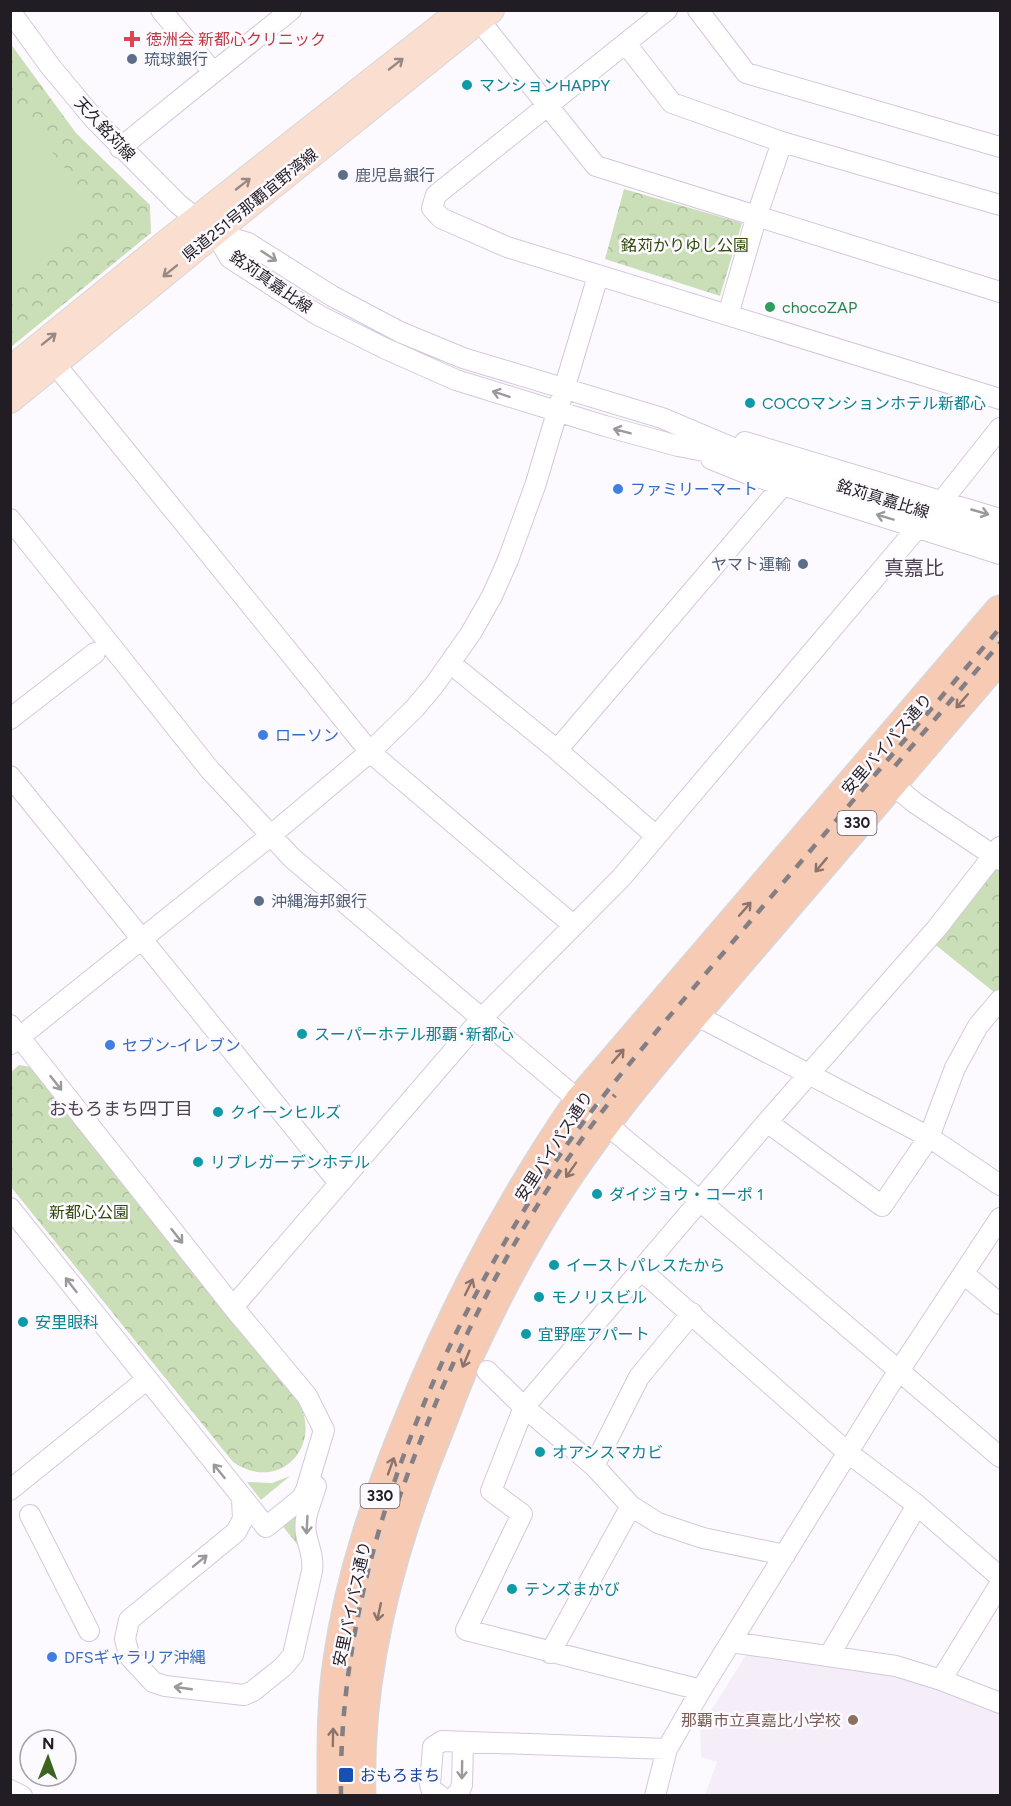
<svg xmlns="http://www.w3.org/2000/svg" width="1011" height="1806" viewBox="0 0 1011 1806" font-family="Figtree,'Noto Sans JP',sans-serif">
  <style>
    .built { fill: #f5edf8 }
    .grass { fill: url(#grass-tufts) }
    .park { fill: url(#park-crowns) }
    .pitch { fill: #cadeb8 }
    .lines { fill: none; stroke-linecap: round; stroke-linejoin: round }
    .minor-casing { stroke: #d5c7dc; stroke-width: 22 }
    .major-casing { stroke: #d7d6d8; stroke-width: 28 }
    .highway-casing { stroke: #d7d6d8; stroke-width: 33 }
    .minor { stroke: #fff; stroke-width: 20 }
    .major { stroke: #fadfd1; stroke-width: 26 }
    .highway { stroke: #f7cab3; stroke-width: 30 }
    .rail { stroke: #837f85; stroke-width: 4.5; stroke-dasharray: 10 10; stroke-linecap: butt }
    .oneway { stroke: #998883 }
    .oneway2 { stroke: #9c999c }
    .oneway3 { stroke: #8c746c }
    .health-dot { fill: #e0444e; stroke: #fdfaff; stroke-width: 2 }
    .service-dot { fill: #5c6f8a; stroke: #fdfaff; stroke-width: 2 }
    .culture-dot { fill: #0f9aa8; stroke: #fdfaff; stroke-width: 2 }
    .leisure-dot { fill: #2e9e5b; stroke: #fdfaff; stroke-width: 2 }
    .shop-dot { fill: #3f7fe0; stroke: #fdfaff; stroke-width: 2 }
    .education-dot { fill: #8d6e63; stroke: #fdfaff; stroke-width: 2 }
    .transit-dot { fill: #1a4fb4; stroke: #fdfaff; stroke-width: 2 }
    .labels { text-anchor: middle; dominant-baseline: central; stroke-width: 5; stroke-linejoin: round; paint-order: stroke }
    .shield { fill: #fdfaff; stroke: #645f66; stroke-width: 1.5 }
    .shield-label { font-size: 15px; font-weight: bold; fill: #221d24 }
    .health-label { font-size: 16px; fill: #be3a42; stroke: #fdfaff; text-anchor: start }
    .service-label { font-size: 16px; fill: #4e5e75; stroke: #fdfaff; text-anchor: start }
    .culture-label { font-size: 16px; fill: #0d838f; stroke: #fdfaff; text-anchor: start }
    .street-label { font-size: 16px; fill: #221d24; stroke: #fdfaff }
    .park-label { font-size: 16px; fill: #304b06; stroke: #fdfaff }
    .leisure-label { font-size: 16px; fill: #27864d; stroke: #fdfaff; text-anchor: start }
    .shop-label { font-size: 16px; fill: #366cbe; stroke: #fdfaff; text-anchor: start }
    .education-label { font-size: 16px; fill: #785e54; stroke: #fdfaff; text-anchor: end }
    .transit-label { font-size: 16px; fill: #164399; stroke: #fdfaff; text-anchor: start }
    .neighbourhood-label { font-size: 18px; fill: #4d4253; stroke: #fdfaff }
    .quarter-label { font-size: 20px; fill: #4d4253; stroke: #fdfaff }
  </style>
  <defs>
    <pattern id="grass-tufts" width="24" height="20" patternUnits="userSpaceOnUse" patternTransform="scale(1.5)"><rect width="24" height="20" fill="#cadeb8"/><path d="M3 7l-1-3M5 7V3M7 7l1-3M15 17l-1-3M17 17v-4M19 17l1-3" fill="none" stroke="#adbe9e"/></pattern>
    <pattern id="park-crowns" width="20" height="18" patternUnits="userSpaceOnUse" patternTransform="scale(1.5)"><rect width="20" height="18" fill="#cadeb8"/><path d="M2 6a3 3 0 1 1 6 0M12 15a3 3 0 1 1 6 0" fill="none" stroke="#adbe9e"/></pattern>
  </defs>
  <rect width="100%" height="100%" fill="#fdfaff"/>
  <path class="built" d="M746 1655 897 1671 1000 1711V1795H705L717 1762 701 1757 700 1728Z"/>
  <path class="grass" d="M290 1476 261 1500 247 1482 272 1483Z
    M303 1504 300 1548 281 1524Z"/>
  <path class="park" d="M10 43 76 133 150 205 151 233 11 347Z
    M624 189 742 223 720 296 605 259Z
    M1000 866V988L995 993 932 942 986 872Z
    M19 1065 31 1067 299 1402C323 1449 277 1493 233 1462L11 1187V1072Z"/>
  <path class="pitch" d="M11 101 101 213 11 285H10Z"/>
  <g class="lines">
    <defs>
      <path id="minor" d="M161 10 213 72
        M667 10 436 195 432 208 441 218 507 247 1000 399
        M698 10 746 73 1000 147
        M10 11 50 66 94 119 178 204 215 233 248 243 332 296 400 332 463 358 662 418 766 462 1000 535
        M479 20 596 166 1000 292
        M626 44 672 103 782 142 1000 205
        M120 148 291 10
        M215 233 230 258 318 315 384 348 456 380 605 426 678 446 730 456
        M728 315 757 215 782 142
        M55 364 370 752 573 925
        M745 442 1000 519
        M711 459 748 474 1000 554
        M942 501 1000 428
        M10 519 210 770 292 858 629 1143 700 1201 1000 1457
        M450 663 557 750 656 836
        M10 719 95 653
        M557 750 783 485
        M10 776 339 1183
        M891 783 915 803 1000 860
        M1000 847 937 928 767 1122 882 1206 929 1137 955 1068 978 1026 1000 1000
        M693 1016 709 1022 929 1137 1000 1185
        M10 1025 233 1307 307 1396 324 1430 306 1490 302 1498 266 1527 10 1208
        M11 1044 270 836 370 752 415 708 435 684 471 633 492 596 508 560 535 486 598 276
        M641 1270 847 1452 917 1505 1000 1577
        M964 1274 1000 1304
        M233 1307 481 1019 621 878 918 527
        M487 1371 524 1407 594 1466 631 1506 550 1653
        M594 1466 639 1377 692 1313
        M10 1490 146 1380
        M242 1499 243 1519 236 1532 129 1620 125 1639 127 1647 130 1657 153 1682 165 1686 244 1695 253 1691 283 1667 293 1655 312 1571C314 1556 308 1546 306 1533 303 1517 312 1501 316 1486
        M631 1506 658 1523 703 1538 785 1555
        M30 1515 89 1631
        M731 1642 896 1666 941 1680 1000 1703
        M829 1656 917 1505
        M941 1680 1000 1584
        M701 1690 466 1630 522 1514 491 1491 524 1407 767 1122
        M10 1790 22 1796
        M440 1796 431 1789 430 1784 433 1747 442 1741 667 1749
        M455 1796 459 1792 462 1785 463 1742
        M655 1796 667 1749 701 1690 887 1389 1000 1218"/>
      <path id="major" d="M10 370 170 240 462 10
        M10 400 246 207 491 10"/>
      <path id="highway" d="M333 1796C333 1750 332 1705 339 1660 351 1575 379 1495 411 1417 456 1306 512 1200 580 1101L1000 611
        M360 1796C356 1674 388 1554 433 1442 445 1413 455 1383 468 1355 487 1314 507 1274 530 1235 589 1132 669 1043 746 953 831 854 915 755 1000 656"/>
    </defs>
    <use href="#minor" class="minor-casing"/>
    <use href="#major" class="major-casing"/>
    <use href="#highway" class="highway-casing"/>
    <use href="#minor" class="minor"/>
    <use href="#major" class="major"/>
    <use href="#highway" class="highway"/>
    <path class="rail" d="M895 766 1000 643
      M398 1501C449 1356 519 1216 615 1095
      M341 1796C337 1567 438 1331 566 1146 594 1106 625 1069 656 1032L1000 628"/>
  </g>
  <defs><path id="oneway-shaft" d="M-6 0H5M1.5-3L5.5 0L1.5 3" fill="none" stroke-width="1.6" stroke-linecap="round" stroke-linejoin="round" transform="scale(1.5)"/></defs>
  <g class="oneway">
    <use href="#oneway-shaft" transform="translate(396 64) rotate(-38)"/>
    <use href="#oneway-shaft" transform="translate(243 184) rotate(-38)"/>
    <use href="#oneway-shaft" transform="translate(170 271) rotate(141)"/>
    <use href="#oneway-shaft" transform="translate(49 339) rotate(-39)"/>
  </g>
  <g class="oneway2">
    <use href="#oneway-shaft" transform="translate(269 256) rotate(33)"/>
    <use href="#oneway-shaft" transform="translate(501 394) rotate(-162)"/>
    <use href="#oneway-shaft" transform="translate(622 431) rotate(-165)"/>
    <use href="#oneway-shaft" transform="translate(980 512) rotate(16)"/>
    <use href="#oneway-shaft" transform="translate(885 517) rotate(-163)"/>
    <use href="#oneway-shaft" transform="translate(56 1083) rotate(52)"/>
    <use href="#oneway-shaft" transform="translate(177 1236) rotate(52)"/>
    <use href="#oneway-shaft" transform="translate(71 1285) rotate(-128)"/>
    <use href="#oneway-shaft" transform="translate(219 1471) rotate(-129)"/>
    <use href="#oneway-shaft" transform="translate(307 1525) rotate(93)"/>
    <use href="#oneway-shaft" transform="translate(200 1561) rotate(-39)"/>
    <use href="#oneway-shaft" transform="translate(183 1688) rotate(-172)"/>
    <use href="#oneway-shaft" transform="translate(462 1770) rotate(91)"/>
  </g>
  <g class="oneway3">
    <use href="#oneway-shaft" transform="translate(962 701) rotate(131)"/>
    <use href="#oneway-shaft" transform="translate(821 865) rotate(130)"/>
    <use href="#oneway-shaft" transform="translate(745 909) rotate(-49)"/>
    <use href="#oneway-shaft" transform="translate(618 1056) rotate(-49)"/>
    <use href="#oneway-shaft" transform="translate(571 1170) rotate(125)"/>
    <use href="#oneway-shaft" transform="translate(469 1287) rotate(-64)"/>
    <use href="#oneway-shaft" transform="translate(466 1359) rotate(113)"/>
    <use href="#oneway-shaft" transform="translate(391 1466) rotate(-70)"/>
    <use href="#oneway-shaft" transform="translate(379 1612) rotate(102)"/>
    <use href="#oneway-shaft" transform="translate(333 1737) rotate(-89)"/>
  </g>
  <path class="health-dot" d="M129 30h6v6h6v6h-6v6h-6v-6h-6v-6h6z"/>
  <g class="service-dot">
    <circle cx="132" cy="59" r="6"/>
    <circle cx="343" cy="175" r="6"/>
    <circle cx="803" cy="564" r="6"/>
    <circle cx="259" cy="901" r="6"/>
  </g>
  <g class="culture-dot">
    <circle cx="467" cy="85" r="6"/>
    <circle cx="750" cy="403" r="6"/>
    <circle cx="302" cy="1034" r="6"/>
    <circle cx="218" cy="1112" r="6"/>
    <circle cx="198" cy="1162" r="6"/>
    <circle cx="597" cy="1194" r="6"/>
    <circle cx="554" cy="1265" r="6"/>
    <circle cx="539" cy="1297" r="6"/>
    <circle cx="23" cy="1322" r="6"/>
    <circle cx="526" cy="1334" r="6"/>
    <circle cx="540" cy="1452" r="6"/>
    <circle cx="512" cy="1589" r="6"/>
  </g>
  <circle class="leisure-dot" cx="770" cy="307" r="6"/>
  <g class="shop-dot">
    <circle cx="618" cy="489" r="6"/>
    <circle cx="263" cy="735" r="6"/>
    <circle cx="110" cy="1045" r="6"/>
    <circle cx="52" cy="1657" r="6"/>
  </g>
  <circle class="education-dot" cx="853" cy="1720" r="6"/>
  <rect class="transit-dot" x="338" y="1767" width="16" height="16" rx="3"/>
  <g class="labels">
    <g class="shield">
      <rect x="837.5" y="811" width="39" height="24" rx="4.5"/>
      <rect x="360.5" y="1484" width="39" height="24" rx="4.5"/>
    </g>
    <g class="shield-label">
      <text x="857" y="823">330</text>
      <text x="380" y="1496">330</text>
    </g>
    <g class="health-label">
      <text x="146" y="39">徳洲会 新都心クリニック</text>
    </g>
    <g class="service-label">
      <text x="144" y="59">琉球銀行</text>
      <text x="355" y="175">鹿児島銀行</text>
      <text x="791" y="564" text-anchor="end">ヤマト運輸</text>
      <text x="271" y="901">沖縄海邦銀行</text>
    </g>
    <g class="culture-label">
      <text x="479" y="85">マンションHAPPY</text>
      <text x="762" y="403">COCOマンションホテル新都心</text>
      <text x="314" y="1034">スーパーホテル那覇･新都心</text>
      <text x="230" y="1112">クイーンヒルズ</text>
      <text x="210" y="1162">リブレガーデンホテル</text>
      <text x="609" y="1194">ダイジョウ・コーポ 1</text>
      <text x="566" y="1265">イーストパレスたから</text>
      <text x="551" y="1297">モノリスビル</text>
      <text x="35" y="1322">安里眼科</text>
      <text x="538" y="1334">宜野座アパート</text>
      <text x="552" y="1452">オアシスマカビ</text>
      <text x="524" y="1589">テンズまかび</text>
    </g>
    <g class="street-label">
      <text transform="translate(105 129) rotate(47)">天久銘苅線</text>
      <text transform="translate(250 205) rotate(-39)">県道251号那覇宜野湾線</text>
      <text transform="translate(271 282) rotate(35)">銘苅真嘉比線</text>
      <text transform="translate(883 499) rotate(17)">銘苅真嘉比線</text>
      <text transform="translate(887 744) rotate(-49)">安里バイパス通り</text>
      <text transform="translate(554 1146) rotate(-57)">安里バイパス通り</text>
      <text transform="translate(352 1604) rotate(-78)">安里バイパス通り</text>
    </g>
    <g class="park-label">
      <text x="685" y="245">銘苅かりゆし公園</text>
      <text x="89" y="1212">新都心公園</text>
    </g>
    <g class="leisure-label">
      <text x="782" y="307">chocoZAP</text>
    </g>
    <g class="shop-label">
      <text x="630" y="489">ファミリーマート</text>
      <text x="275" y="735">ローソン</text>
      <text x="122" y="1045">セブン-イレブン</text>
      <text x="64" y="1657">DFSギャラリア沖縄</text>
    </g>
    <g class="education-label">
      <text x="841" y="1720">那覇市立真嘉比小学校</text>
    </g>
    <g class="transit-label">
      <text x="360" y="1775">おもろまち</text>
    </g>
    <g class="neighbourhood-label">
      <text x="121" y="1109">おもろまち四丁目</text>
    </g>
    <g class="quarter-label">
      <text x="914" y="568">真嘉比</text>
    </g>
  </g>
  <rect width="1011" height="1806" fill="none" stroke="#221d24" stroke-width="24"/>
  <g transform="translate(48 1758) rotate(1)"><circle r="28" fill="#fdfaff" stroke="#a5a2a7" stroke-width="1.5"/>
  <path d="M0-4.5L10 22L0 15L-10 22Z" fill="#3b6420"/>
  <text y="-9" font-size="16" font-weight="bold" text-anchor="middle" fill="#221d24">N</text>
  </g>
</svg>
